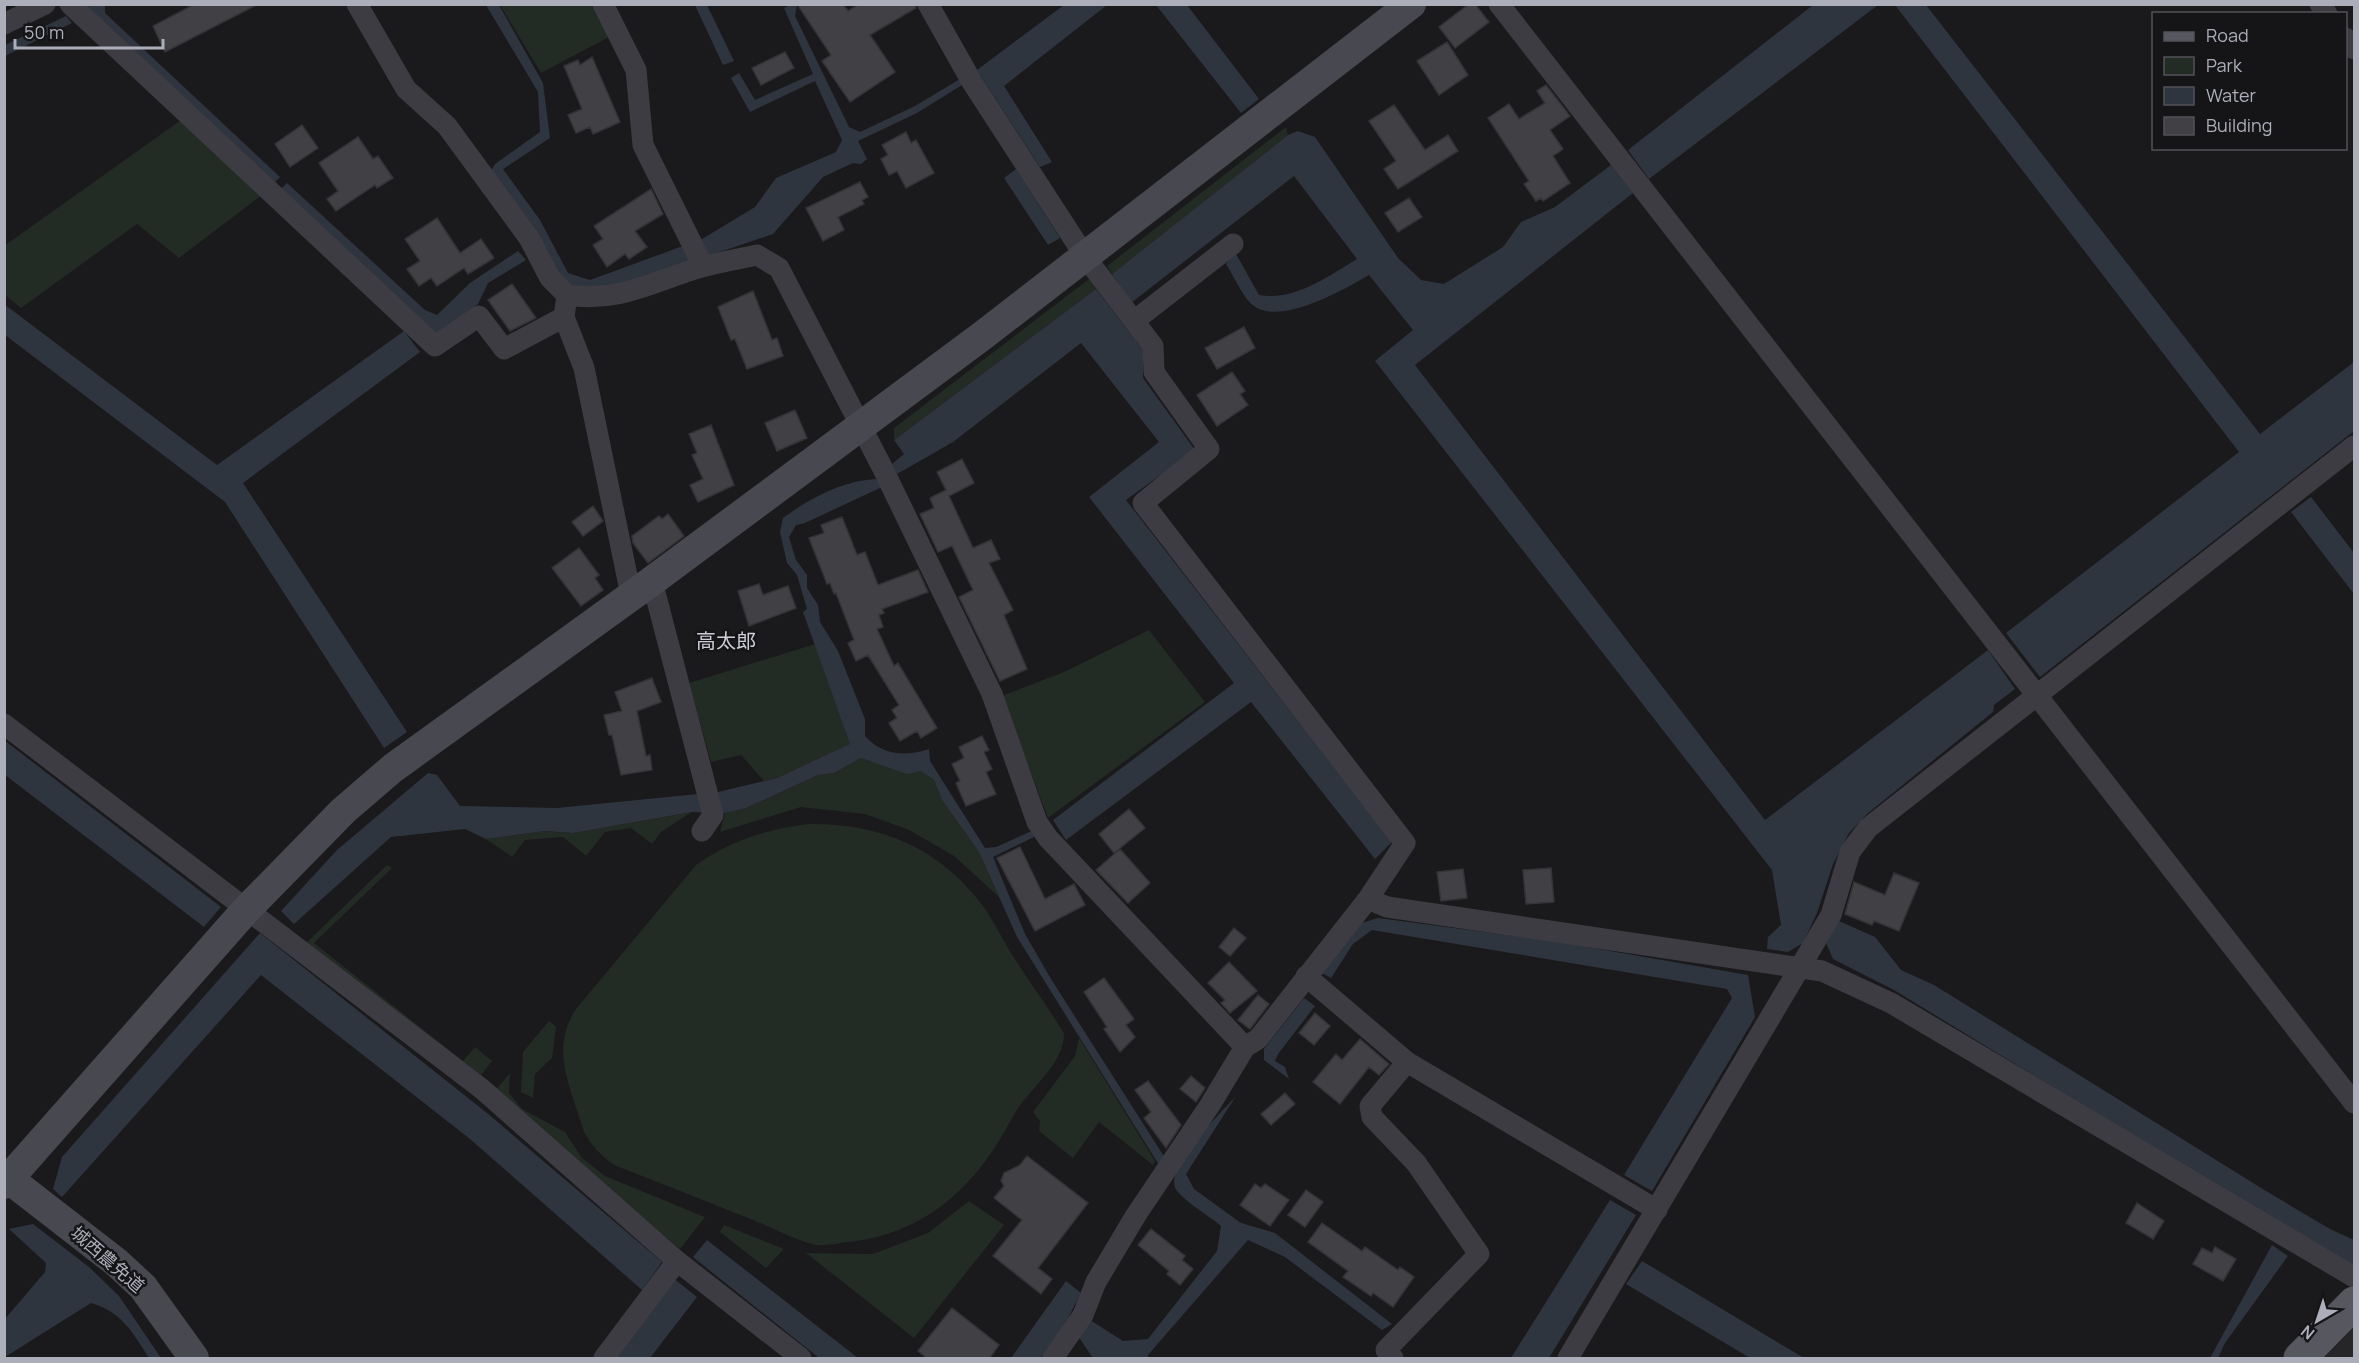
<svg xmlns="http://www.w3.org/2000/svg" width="2359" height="1363" viewBox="0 0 2359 1363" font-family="Manrope,'Noto Sans JP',sans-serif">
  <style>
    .built { fill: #262528 }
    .green { fill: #232b25 }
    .water { fill: #2f353f }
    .building { fill: #414145; stroke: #343337; stroke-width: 1.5 }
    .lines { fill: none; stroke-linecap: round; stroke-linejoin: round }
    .street { stroke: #3c3c42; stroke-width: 21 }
    .secondary { stroke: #484950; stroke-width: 30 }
    .primary { stroke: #56575f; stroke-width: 33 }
    .labels { text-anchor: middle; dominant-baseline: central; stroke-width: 5; stroke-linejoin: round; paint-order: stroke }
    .street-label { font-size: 18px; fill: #acaeba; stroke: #151416 }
    .neighbourhood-label { font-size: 20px; fill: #cdced7; stroke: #151416 }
  </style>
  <rect width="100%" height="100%" fill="#1a191b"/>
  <path class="built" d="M2354 1327V1358H2324Z"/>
  <path class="green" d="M500 5H596L609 37 541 73Z
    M181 120 262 195 179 258 137 224 21 308 5 295 4 246Z
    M1286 127 1288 135 1112 274 1107 266Z
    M1089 279 1096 289 894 440V428Z
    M1149 630 1205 702 1048 818 1002 696 1064 672Z
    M815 644 851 744 777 778 764 781 741 755 711 762 689 683Z
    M861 758 907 773 921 770 934 780 942 800 979 852 999 897 954 856 909 830 865 814 801 807 720 832 725 813 746 808 818 775 834 773Z
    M692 812 661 832 652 844 631 828 605 832 586 856 563 837 525 840 512 857 486 839 545 831 573 833Z
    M808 824C880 823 939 847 983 906 994 921 1001 937 1011 953 1028 980 1047 1006 1064 1033 1064 1067 1026 1090 1011 1120 976 1186 926 1234 848 1242 839 1243 826 1246 817 1245 796 1241 773 1228 753 1220 707 1202 661 1183 614 1165 601 1156 591 1145 584 1132 571 1088 549 1050 576 1009L696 865C729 841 767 829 808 824Z
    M387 865 392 868 314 943 463 1061 475 1047 492 1061 478 1079 305 944Z
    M549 1021 556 1027 552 1058 535 1074 533 1098 521 1092 523 1052Z
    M1079 1038 1155 1161 1153 1165 1099 1122 1073 1158 1039 1131 1040 1121 1033 1112 1075 1056Z
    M510 1073 509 1093 522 1109 565 1132 582 1158 605 1176 705 1217 680 1249 494 1092Z
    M969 1201 1004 1225 914 1338 806 1253 873 1254 928 1233Z
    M724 1225 784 1249 766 1268 720 1232Z"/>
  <path class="water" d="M82 4 105 5V13L280 177 273 184Z
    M486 5H499L543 83 550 138 503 169 540 220 568 273 590 280 702 239 755 207 776 178 836 152 842 140 815 81 750 112 731 78 739 73 755 100 813 74 784 8 790 5H797L795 16 849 127 860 132 915 106 960 79 962 85 917 113 858 141 867 159 861 164 853 163 823 177 773 234 593 295 564 285 491 171 495 164 540 132 538 92Z
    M695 5H707L734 61 723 65Z
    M1064 5H1107L1004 86 1052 162 1040 167 977 70Z
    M1156 5H1187L1259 99 1241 113Z
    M1813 5H1878L1649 179 1628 150Z
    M1895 5H1926L2260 434 2354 362V431L2040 677 2006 633 2239 452Z
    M66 16 72 23 5 56V45Z
    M1298 131 1315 137 1398 258 1421 280 1444 284 1503 247 1521 222 1555 207 1611 165 1633 193 1415 365 1765 820 1988 650 2015 689 1994 705 1993 712 1867 814 1849 833 1833 864 1817 913 1803 943 1788 952 1767 949 1768 937 1781 925 1772 870 1375 361 1413 330 1369 275C1345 289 1281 326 1254 306 1243 298 1234 276 1226 264L1235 252 1259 295C1295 301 1327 277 1357 259L1294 176 1131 303 1112 274 1288 135Z
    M1016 169 1060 238 1048 245 1004 178Z
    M287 183 425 310 437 315 470 283 518 251 526 260 488 283 478 304 437 336 280 190Z
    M1096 289 1143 350V378L1195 450 1126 500 1392 842 1375 859 1251 702 1066 840 1053 820 1234 683 1089 497 1159 442 1081 343 953 442 897 474 892 464 904 454 894 440Z
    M4 304 217 465 404 331 420 352 243 483 407 732 384 748 225 502 5 335Z
    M876 479 882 487 805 523 796 525 789 537 796 560 807 575V588L818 605 820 622 838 651 865 719V736C882 755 905 757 929 749L930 761 985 848 996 847 1032 831 1034 837 993 857 1025 934 1051 979 1165 1158 1159 1165 1017 937 979 852 942 800 934 780 921 771 907 774 861 758 834 773 818 775 746 808 725 813 692 812 573 833 545 831 486 839 465 829 391 837 294 924 281 911 337 850 428 773 437 775 460 806 557 808 718 792 777 778 850 744 803 612 807 609 797 575 787 563 780 532 783 518C810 498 842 481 876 479Z
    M2311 497 2354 553V594L2291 512Z
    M4 740 221 907 204 927 5 775Z
    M1378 918 1559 942 1748 975 1755 1017 1652 1191 1624 1175 1732 998 1727 989 1372 930 1353 944 1331 978 1322 973 1362 923Z
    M1839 921 1875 937 1901 970 1934 985 2266 1191 2330 1229 2354 1240V1266L2328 1255 1894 990 1833 959 1826 943Z
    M260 933 487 1113 662 1262 642 1290 470 1139 261 975 62 1197 53 1189 62 1157Z
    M1304 998 1315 1006 1278 1054 1275 1061 1285 1067 1289 1079 1264 1060V1049Z
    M1236 1096 1186 1174 1194 1189 1241 1223 1275 1233 1392 1324 1382 1330 1285 1257 1248 1240 1148 1355V1358H1093L1078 1336 1090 1320 1123 1341 1148 1339 1217 1251 1221 1226C1208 1215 1188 1204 1177 1191 1161 1170 1221 1113 1236 1096Z
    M1610 1200 1636 1215 1549 1358H1511Z
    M33 1224 89 1267 119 1296 161 1358H149C133 1333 121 1311 91 1303L5 1357V1319L45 1272 46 1263 9 1229Z
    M707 1240 858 1358H819L693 1257Z
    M2272 1245 2288 1256 2225 1343 2218 1358H2210Z
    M1642 1261 1804 1358H1750L1626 1284Z
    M673 1278 697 1297 650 1358H614Z
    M1066 1281 1081 1293 1067 1320 1041 1358H1011Z"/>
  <path class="building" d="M195 4H258L165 52 153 26Z
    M797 4H843L848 11 859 4H915L916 8 870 35 895 72 850 102 822 61 831 55Z
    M1469 4H1475L1489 22 1455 48 1439 27Z
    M1447 42 1468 75 1439 95 1417 61Z
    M785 52 794 68 761 85 752 68Z
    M592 57 620 122 593 134 590 127 576 133 568 115 582 109 564 66 578 60 580 65Z
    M1546 85 1570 116 1550 130 1563 149 1553 156 1570 183 1543 201 1541 198 1536 201 1524 184 1529 181 1488 118 1509 104 1519 119 1545 103 1537 91Z
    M1394 105 1425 150 1448 135 1458 151 1398 189 1384 169 1396 161 1369 121Z
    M302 125 318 148 290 167 275 144Z
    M906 132 911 143 916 140 934 173 906 188 897 171 889 175 881 159 888 155 882 145Z
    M358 137 373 159 378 156 393 178 377 188 375 185 336 211 327 199 338 191 319 163Z
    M860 182 868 197 862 200 864 204 838 217 844 230 823 241 806 208Z
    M651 189 663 214 635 231 647 247 629 259 625 254 607 267 593 245 603 239 594 226Z
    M1409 198 1422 217 1398 232 1385 213Z
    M437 218 460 253 481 239 494 258 468 274 464 268 437 286 431 278 419 286 407 269 420 261 405 239Z
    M512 284 536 318 510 331 488 300Z
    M753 291 772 340 777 338 783 356 747 369 735 339 731 340 718 307Z
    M1244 327 1255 348 1217 369 1205 348Z
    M1232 372 1245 391 1240 394 1248 405 1217 426 1197 395Z
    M795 410 807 438 777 451 765 423Z
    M711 425 734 485 698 502 690 485 703 479 692 455 697 453 689 434Z
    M962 459 974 483 949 496 973 548 991 540 1000 559 989 563 1013 610 1004 615 1027 669 1000 681 959 597 973 590 952 546 938 552 920 514 934 508 930 498 946 490 937 472Z
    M593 506 603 521 583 536 572 522Z
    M668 514 684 536 648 563 633 543 632 536 659 516 662 519Z
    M842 517 857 555 865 552 878 585 918 570 928 592 882 609 884 613 879 615 883 627 877 629 894 666 898 663 937 728 921 738 917 731 900 741 889 723 897 718 892 710 899 705 868 655 856 661 848 643 854 640 836 593 834 594 830 583 827 584 809 538 824 533 821 525Z
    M579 548 599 575 595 578 603 590 581 606 552 568Z
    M759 584 763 595 788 586 796 608 749 626 738 591Z
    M652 678 661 702 637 711 646 756 650 755 652 770 621 775 612 735H609L604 715 622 711 615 692Z
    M982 736 989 750 984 752 992 769 986 772 996 794 966 806 956 783 960 781 952 764 964 758 959 747Z
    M1129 809 1145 828 1114 853 1099 834Z
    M1020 847 1045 899 1074 884 1085 905 1035 931 997 858Z
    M1120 849 1150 883 1128 903 1096 870Z
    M1551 868 1554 902 1526 904 1523 870Z
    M1463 869 1467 898 1441 901 1437 872Z
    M1894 873 1919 883 1899 931 1874 921 1872 925 1845 914 1854 882 1885 895Z
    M1234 928 1246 938 1230 956 1219 947Z
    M1229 962 1257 991 1230 1013 1221 1003 1225 1000 1208 983Z
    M1104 978 1134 1019 1126 1025 1135 1037 1120 1052 1104 1029 1107 1027 1084 992Z
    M1258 995 1269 1004 1250 1029 1238 1020Z
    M1315 1013 1330 1026 1314 1045 1299 1033Z
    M1360 1039 1389 1064 1379 1075 1369 1067 1340 1104 1313 1082 1336 1054 1342 1060Z
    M1191 1076 1205 1088 1196 1102 1180 1089Z
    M1148 1081 1181 1125 1166 1148 1144 1118 1151 1112 1135 1090Z
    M1285 1093 1295 1104 1271 1125 1261 1114Z
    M1027 1156 1088 1203 1038 1268 1052 1279 1041 1294 993 1256 1022 1220 994 1198 1004 1186 1001 1181 1004 1173 1020 1165Z
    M1255 1184 1261 1188 1265 1184 1289 1200 1270 1226 1240 1205Z
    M1306 1190 1323 1202 1305 1227 1288 1215Z
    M2137 1203 2164 1221 2153 1239 2126 1223Z
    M1322 1223 1362 1251 1365 1247 1398 1270 1400 1267 1414 1277 1393 1307 1373 1293 1371 1296 1343 1277 1348 1271 1308 1242Z
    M1151 1229 1185 1256 1182 1260 1193 1269 1180 1285 1167 1274 1169 1271 1138 1245Z
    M2215 1247 2236 1259 2223 1281 2193 1264 2202 1248 2212 1253Z
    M952 1308 999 1345 989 1359H928L918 1351Z"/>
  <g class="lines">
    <path class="street" d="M70 4 435 346 479 316 504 349 564 317
      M357 4 406 89 447 126 529 238 550 278 567 295 564 317 584 368 631 595
      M603 4 636 70 643 145 703 266
      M928 4 972 82 1086 258 1153 346 1154 372 1209 449 1143 503 1405 843 1368 899
      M1499 4 2354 1103
      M2320 4 2327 14
      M4 24 45 4
      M2346 38 2354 49
      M567 295C620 303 653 281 702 267 720 262 739 259 757 255L779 268 883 469 992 694 1037 822 1048 838 1245 1047 1258 1039 1368 899 1387 907 1822 971 1891 1003 2354 1277
      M1134 321 1233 244
      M652 581 713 815 702 831
      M4 724 482 1089 677 1261 801 1358
      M1306 976 1407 1062 1370 1106 1372 1117 1416 1163 1479 1254 1386 1350 1393 1358
      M1407 1062 1657 1210
      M604 1358 677 1261
      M1053 1358 1083 1315 1096 1282 1136 1215 1210 1105 1245 1047
      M1568 1358 1831 915 1850 852 1868 828 2354 446"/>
    <path class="secondary" d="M4 1175 116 1262 143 1287 194 1358
      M4 1184 245 911 343 811 393 768 652 581 982 336 1411 4"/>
    <path class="primary" d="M2300 1358 2354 1303"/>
  </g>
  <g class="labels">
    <g class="street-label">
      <text transform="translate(108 1259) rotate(41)">城西農免道</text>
    </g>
    <g class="neighbourhood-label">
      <text x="726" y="640">高太郎</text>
    </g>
  </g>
  <rect width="2359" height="1363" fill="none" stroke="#acaeba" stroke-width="12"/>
  <rect x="2152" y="12" width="195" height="138" fill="#151416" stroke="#515258" stroke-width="1.5"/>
  <rect x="2164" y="32" width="30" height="9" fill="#56575f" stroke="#515258" stroke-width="1.5"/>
  <text x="2206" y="42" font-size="18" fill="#acaeba">Road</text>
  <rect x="2164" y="57" width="30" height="18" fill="#232b25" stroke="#515258" stroke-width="1.5"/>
  <text x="2206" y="72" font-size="18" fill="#acaeba">Park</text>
  <rect x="2164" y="87" width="30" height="18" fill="#2f353f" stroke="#515258" stroke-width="1.5"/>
  <text x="2206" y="102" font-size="18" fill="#acaeba">Water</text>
  <rect x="2164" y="117" width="30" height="18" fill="#414145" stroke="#515258" stroke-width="1.5"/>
  <text x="2206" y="132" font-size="18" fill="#acaeba">Building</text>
  <g transform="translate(2317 1321) rotate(219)" stroke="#151416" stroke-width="4.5" paint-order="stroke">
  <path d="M0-4.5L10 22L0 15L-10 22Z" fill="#acaeba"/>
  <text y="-9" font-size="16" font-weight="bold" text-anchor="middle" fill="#acaeba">N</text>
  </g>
  <path d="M15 39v9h148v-9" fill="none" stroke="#acaeba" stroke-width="3"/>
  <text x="24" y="39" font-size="18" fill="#acaeba" stroke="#151416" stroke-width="4.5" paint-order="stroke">50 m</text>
</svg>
